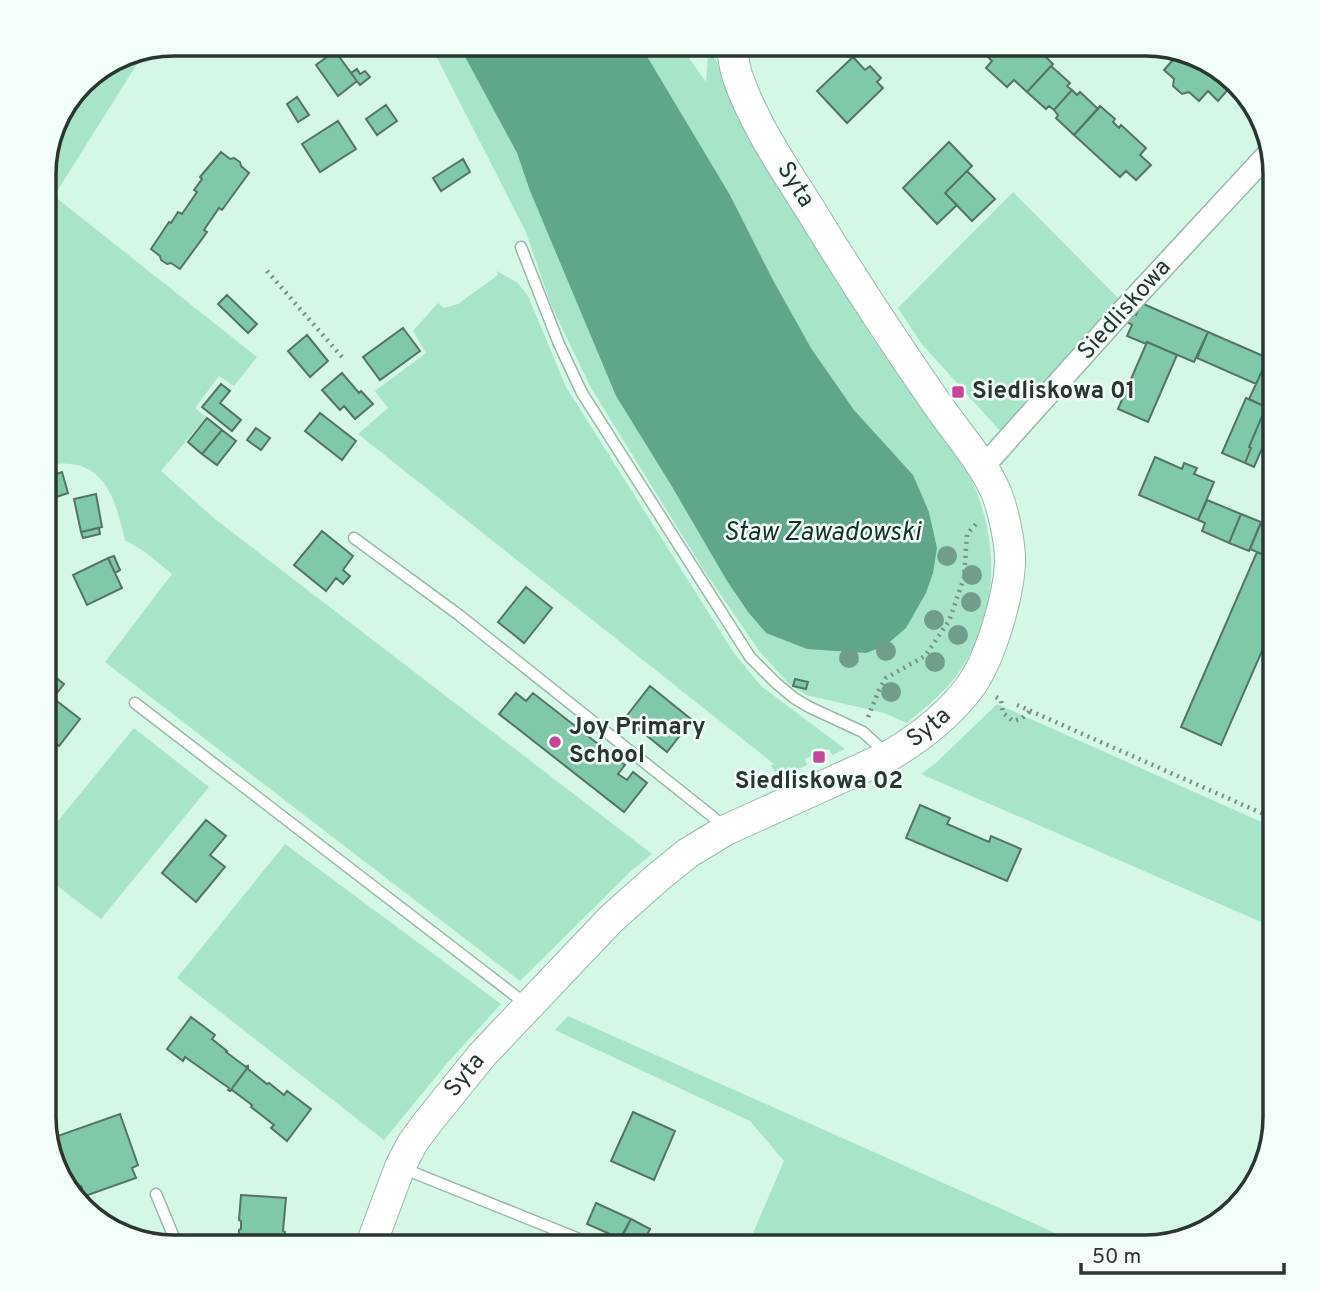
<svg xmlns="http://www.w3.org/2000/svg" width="1319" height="1291" viewBox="0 0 1319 1291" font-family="Overpass,sans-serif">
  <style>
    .green { fill: #a8e4c8 }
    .water { fill: #5fa788 }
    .building { fill: #7fc8a8; stroke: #557466; stroke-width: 2 }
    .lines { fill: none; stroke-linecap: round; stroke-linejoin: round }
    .lane-casing { stroke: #98b8a9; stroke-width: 13 }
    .street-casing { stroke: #98b8a9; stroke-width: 24 }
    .secondary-casing { stroke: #98b8a9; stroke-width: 32 }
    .path { stroke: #799085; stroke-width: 4.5; stroke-dasharray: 2 5; stroke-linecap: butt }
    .lane { stroke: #fff; stroke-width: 10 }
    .street { stroke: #fff; stroke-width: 21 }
    .secondary { stroke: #fff; stroke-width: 30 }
    .tree { fill: #709e8b }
    .poi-dot { fill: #c54898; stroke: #f1fff8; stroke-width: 2.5 }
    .labels { text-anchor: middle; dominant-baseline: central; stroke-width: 5; stroke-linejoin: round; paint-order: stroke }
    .street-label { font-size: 24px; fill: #2a3731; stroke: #f1fff8 }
    .poi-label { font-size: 24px; font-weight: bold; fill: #2a3731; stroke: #f1fff8; text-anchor: start }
    .water-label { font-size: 26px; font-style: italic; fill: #133427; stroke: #f1fff8 }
    .rim { fill: none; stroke: #2a3731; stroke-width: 3.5 }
  </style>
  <rect width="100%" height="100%" fill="#d5f7e6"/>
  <path class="green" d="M430 44H458L517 153 530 191 616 396 671 485 727 581 748 612 766 633 779 637 937 549 929 512 854 410 811 348 773 280 730 195 638 44H679L706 82 709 44 732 97 802 223 873 339 970 476C1001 543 1000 619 954 679 940 696 923 709 907 723L884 713 806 695 790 685 760 652 703 569 591 388 551 305 526 232Z
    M142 56 54 196 257 357 234 386 219 376 195 408 206 417 161 471 215 519 652 854 631 871 520 981 105 662 172 574 145 552 125 540C117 508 109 468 71 464 61 463 54 463 44 467V165L57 117 88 76Z
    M1013 192 1120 300 1000 431 921 343 898 308Z
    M497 271 518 283 528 296 566 387 734 653 761 686 845 749 832 755 829 749 805 759 807 765 781 777 778 776 771 766 774 764 358 434 388 408 375 391 426 353 413 331 438 303 444 308 458 304 498 275Z
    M997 704 1275 828V928L921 774 936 763Z
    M134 728 209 787 101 919 44 876V838Z
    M285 844 501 1004 448 1062 384 1140 177 978Z
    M568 1016 1087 1247H747L784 1161 750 1121 555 1030Z"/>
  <path class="water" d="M458 44H638L645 53 730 195 773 280 811 348 854 410 913 475 929 512 937 548 933 573 926 593 906 628 885 646 866 653 807 649 766 633 748 612 727 581 671 485 616 396 530 191 517 153Z"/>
  <path class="building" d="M987 44H1032L1030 47 1037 53 1039 50 1053 64 1027 92 1014 80 1007 87 986 68 992 61 981 50Z
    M335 51 357 81 338 96 316 65Z
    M1181 51 1202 57 1231 79 1228 82 1232 85 1218 101 1208 91 1199 101 1189 92 1182 94 1173 86 1174 79 1164 70Z
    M853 57 865 70 870 66 881 78 877 82 883 88 847 123 817 91Z
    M1051 66 1070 83 1067 86 1072 90 1054 110 1049 106 1046 109 1027 92Z
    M357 69 360 74 365 71 370 77 360 85 351 73Z
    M1072 90 1077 95 1080 92 1098 109 1074 135 1056 118 1058 115 1054 110Z
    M297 97 309 115 298 122 287 104Z
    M386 105 397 121 377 135 366 119Z
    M1100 106 1115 119 1113 122 1119 128 1121 125 1146 148 1140 155 1151 165 1136 180 1126 171 1120 177 1074 135Z
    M338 121 356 149 320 172 302 144Z
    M949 142 972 166 945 193 957 205 937 224 903 188Z
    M221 152 230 159 234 158 240 162 241 166 249 173 222 210 219 208 204 230 207 232 180 269 171 263 167 264 161 260 160 256 151 249 169 222 171 223 178 212 182 214 197 192 194 190 202 179 200 177Z
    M463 159 470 172 441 191 433 178Z
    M967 171 995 199 972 221 945 193Z
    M227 295 257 324 248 333 218 304Z
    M1141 303 1208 332 1194 362 1147 342 1146 344 1127 336 1132 325 1124 320 1131 313 1136 315Z
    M403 328 420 351 380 380 363 357Z
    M1208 332 1268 358 1256 384 1197 358Z
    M307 335 328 361 310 377 288 351Z
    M1147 342 1177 355 1148 422 1118 409Z
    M1268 358 1275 361V419L1254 467 1245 463 1251 448 1249 447 1266 407 1249 399Z
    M342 373 359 393 361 391 373 404 355 419 344 406 340 410 322 390Z
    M221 384 230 391 220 403 241 420 232 431 202 407Z
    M1246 398 1266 407 1249 447 1251 448 1245 463 1222 453Z
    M320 413 356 441 342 460 305 431Z
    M207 418 222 430 202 454 188 442Z
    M256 428 270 438 261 450 247 440Z
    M222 430 236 441 217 465 202 454Z
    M1155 457 1182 469 1184 463 1197 468 1194 474 1214 482 1198 520 1139 495Z
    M62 472 68 493 44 501V478Z
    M96 494 102 527 81 532 74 499Z
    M1207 500 1241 514 1229 543 1202 531 1205 523 1198 520Z
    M1241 514 1261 522 1249 551 1229 543Z
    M1260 525 1275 532V560L1250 549Z
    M99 528 100 534 83 538 81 532Z
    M322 531 353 556 343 570 350 576 343 584 336 578 326 591 294 565Z
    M1257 552 1275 560V621L1221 745 1181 727Z
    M114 556 120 570 115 573 108 558Z
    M108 558 122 588 87 605 73 575Z
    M526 587 552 608 524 643 498 622Z
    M44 668 64 684 53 698 80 719 59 746 44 734Z
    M795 679 808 682 806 689 793 686Z
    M650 686 692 720 667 752 625 718Z
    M516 693 526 701 533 693 625 765 618 774 627 780 633 772 647 783 624 812 499 714Z
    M920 805 950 818 947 824 989 842 991 836 1021 849 1007 881 906 838Z
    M206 820 226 836 210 855 225 867 196 902 162 873Z
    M191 1017 215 1035 212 1039 227 1051 226 1052 246 1067 247 1066 248 1067 230 1091 228 1090 229 1088 185 1057 183 1061 167 1049Z
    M248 1067V1069L267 1084 269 1083 284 1095 287 1091 311 1109 287 1141 271 1128 274 1125 251 1107 252 1105 232 1090 230 1091Z
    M633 1112 675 1131 654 1180 611 1161Z
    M120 1114 138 1165 132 1168 136 1178 85 1196 81 1186 71 1190 52 1138Z
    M241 1195 286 1198 283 1231 285 1232 284 1247H238L239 1230 241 1229V1221L239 1220Z
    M596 1203 631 1219 621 1239 616 1237 614 1239 609 1236 610 1234 587 1224Z
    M631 1219 650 1229 641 1247H628L618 1242Z
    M686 1236 711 1247H681Z
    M484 1239 504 1247H480Z"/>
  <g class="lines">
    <defs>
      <path id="lane" d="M521 247 559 344 582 393 750 657 776 683 794 698 809 707 863 732 887 754
        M354 538 459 615 713 817 724 828
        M135 703 526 1004
        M402 1168 599 1247
        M156 1194 178 1247"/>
      <path id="street" d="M983 467 1128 305 1268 154"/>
      <g id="secondary">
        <path id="s1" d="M370 1247 400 1167 413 1142 428 1122 482 1055 611 919 657 878 688 853 726 830 889 756C921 737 950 715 972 684 991 656 1008 598 1010 564 1011 545 1003 509 996 492 981 459 957 433 937 404 894 342 852 278 813 214 785 169 754 125 737 75 734 65 733 54 731 44"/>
      </g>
    </defs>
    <use href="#lane" class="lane-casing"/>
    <use href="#street" class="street-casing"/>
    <use href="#secondary" class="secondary-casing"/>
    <path class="path" d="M267 271 342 357
      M996 697 1001 700 1003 713 1013 721 1021 719 1030 711
      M1017 705 1275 819
      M868 717 879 690 886 678 925 656 949 621 964 578 967 534 978 522"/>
    <use href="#lane" class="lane"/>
    <use href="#street" class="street"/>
    <use href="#secondary" class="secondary"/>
  </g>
  <g class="tree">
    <circle cx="947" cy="556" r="10"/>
    <circle cx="972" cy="575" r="10"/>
    <circle cx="971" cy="602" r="10"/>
    <circle cx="934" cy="620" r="10"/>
    <circle cx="958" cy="635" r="10"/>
    <circle cx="886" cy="651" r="10"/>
    <circle cx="849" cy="658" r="10"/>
    <circle cx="935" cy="662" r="10"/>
    <circle cx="891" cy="692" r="10"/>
  </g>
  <g class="poi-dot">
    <rect x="951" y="385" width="14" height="14" rx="3.5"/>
    <circle cx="555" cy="742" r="7"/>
    <rect x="812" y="750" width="14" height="14" rx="3.5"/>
  </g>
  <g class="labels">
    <g class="street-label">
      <text transform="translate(795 185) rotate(58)">Syta</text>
      <text transform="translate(1125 310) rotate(-48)">Siedliskowa</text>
      <text stroke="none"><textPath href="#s1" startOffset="786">Syta</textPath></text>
      <text stroke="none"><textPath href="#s1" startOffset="198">Syta</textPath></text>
    </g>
    <g class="poi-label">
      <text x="972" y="392">Siedliskowa 01</text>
      <text x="569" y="728">Joy Primary<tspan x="569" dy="28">School</tspan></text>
      <text x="819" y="782" text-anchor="middle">Siedliskowa 02</text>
    </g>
    <g class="water-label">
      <text x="822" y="533">Staw Zawadowski</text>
    </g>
  </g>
  <path d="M0 0H1319V1291H0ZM174 56H1145A118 118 0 0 1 1263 174V1117A118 118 0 0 1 1145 1235H174A118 118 0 0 1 56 1117V174A118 118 0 0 1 174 56Z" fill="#f1fff8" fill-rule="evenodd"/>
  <path class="rim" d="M174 56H1145A118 118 0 0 1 1263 174V1117A118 118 0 0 1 1145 1235H174A118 118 0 0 1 56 1117V174A118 118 0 0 1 174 56Z"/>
  <path d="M1081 1263v10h203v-10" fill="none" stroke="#2a3731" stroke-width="3.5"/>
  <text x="1092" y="1263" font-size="21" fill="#2a3731" stroke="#f1fff8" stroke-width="5" paint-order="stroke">50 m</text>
</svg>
